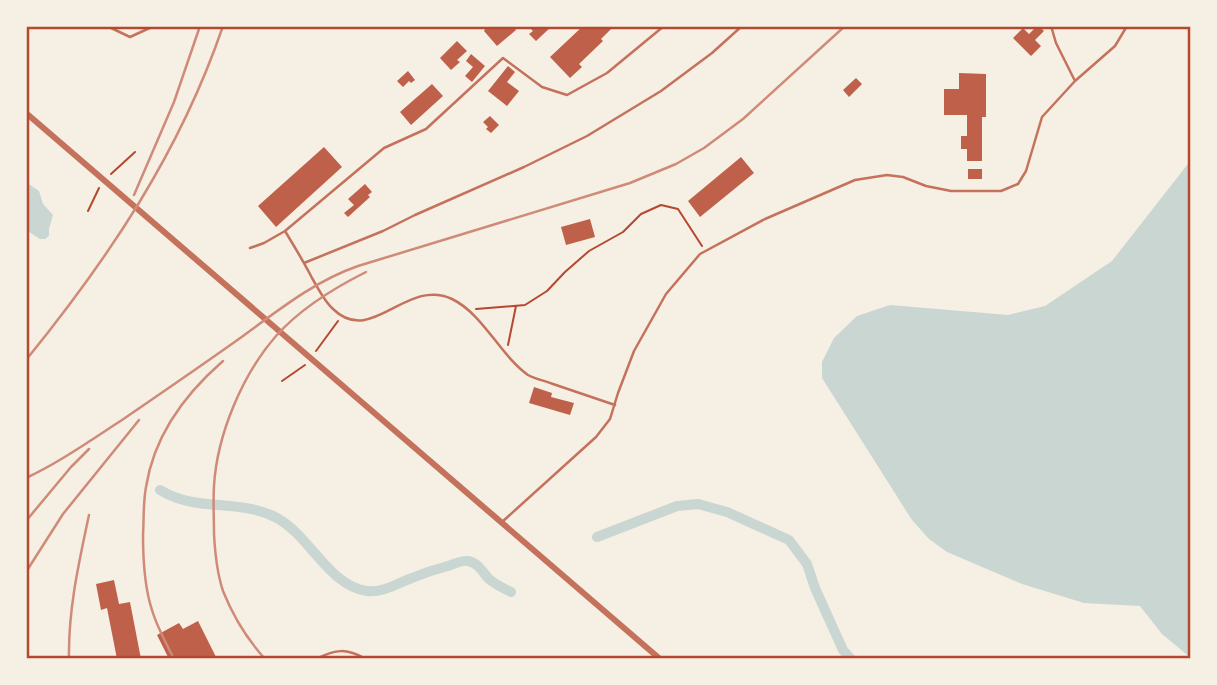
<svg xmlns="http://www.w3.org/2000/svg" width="1217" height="685" viewBox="0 0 1217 685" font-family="Rubik,sans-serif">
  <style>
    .water { fill: #c9d6d2 }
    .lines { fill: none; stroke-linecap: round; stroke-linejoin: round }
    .canal { stroke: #c9d6d2; stroke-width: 10 }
    .building { fill: #bf614a }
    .path { stroke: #b5482f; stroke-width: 2 }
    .service { stroke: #c5725c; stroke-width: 2.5 }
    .tertiary { stroke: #c5725c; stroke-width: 6 }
    .rail { stroke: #cf8b77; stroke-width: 2.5 }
    .neatline { fill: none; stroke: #b5482f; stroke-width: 2.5 }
  </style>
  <rect width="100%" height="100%" fill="#f6efe4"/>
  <path class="water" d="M1191 160V658L1162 634 1140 606 1084 603 1022 584 947 552 929 539 912 520 822 378V362L834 338 857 316 890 305 1008 315 1045 306 1112 261Z
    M26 182 39 191 43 204 53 215 49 229V236L45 239H40L26 230Z"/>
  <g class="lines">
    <path class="canal" d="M160 490C197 513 240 498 277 518 310 536 329 586 367 591 383 593 398 583 412 578 424 573 436 569 448 566 454 564 462 560 468 561 478 563 482 571 488 578 494 584 503 588 511 592
      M597 537 677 506 698 504 727 512 789 540 807 564 815 588 843 650 851 659"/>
  </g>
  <path class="building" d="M482 26H513L516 30 497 46 484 31 485 29Z
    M528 26H552L536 41 529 34 533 31Z
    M583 26H614L601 39 603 41 579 64 582 67 570 78 550 57Z
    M1037 26H1039L1044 31 1035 40 1041 46 1031 56 1013 38 1023 28 1029 34Z
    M457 41 467 51 457 60 460 62 451 70 440 58Z
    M471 54 485 66 472 82 465 76 473 67 466 61Z
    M508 66 515 72 507 82 519 91 507 106 488 91Z
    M408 71 415 80 411 83 409 81 403 87 397 81Z
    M959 73 986 74V117H982V161H967V149H961V136H967V115H944V89H959Z
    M856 78 862 84 849 97 843 90Z
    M432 84 443 96 411 125 400 112Z
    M490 116 499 125 491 133 486 129 488 127 483 122Z
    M324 147 342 167 276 227 258 206Z
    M741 157 754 173 700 217 688 201Z
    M968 169H982V179H968Z
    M365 184 372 192 368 195 370 197 348 217 344 213 354 205 348 199Z
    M590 219 595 237 566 245 561 227Z
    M534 387 552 393 551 397 574 403 570 415 529 403Z
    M114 580 119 604 130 602 141 659H117L107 608 101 610 96 584Z
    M198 621 217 659H169L157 635 179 623 183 629Z"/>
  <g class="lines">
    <path class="path" d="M111 174 135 152
      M88 211 99 188
      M476 309 525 305 547 291 565 272 589 251 623 232 641 214 661 205 678 209 702 246
      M508 345 516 306
      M316 351 338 321
      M282 381 305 365"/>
    <path class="service" d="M107 26 130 37 154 26
      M1051 26 1056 43 1075 81
      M285 231C294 246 304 262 312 278 318 288 324 301 333 309 372 347 406 277 452 299 483 314 500 355 528 375 535 379 546 381 553 384 574 391 594 398 615 405
      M250 248 264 243 285 231 384 148 426 129 503 58 542 87 567 95 607 73 664 26
      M304 263 383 231 415 215 524 167 587 136 661 91 712 53 742 26
      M502 522 596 437 610 419 618 393 634 351 666 294 700 254 765 219 855 180 887 175 903 177 926 186 951 191H1001L1018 184 1026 171 1042 117 1075 81 1115 46 1127 26
      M316 659C336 649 346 648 366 659"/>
    <path class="tertiary" d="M26 113 660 659"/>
    <path class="rail" d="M134 195 174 102 200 26
      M26 360C109 258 180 152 223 26
      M26 478C60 462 91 440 122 420 160 394 198 368 236 341 275 313 312 282 358 266L630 183 676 164 704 148 743 119 845 26
      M26 521 71 467 89 449
      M26 572 63 514 139 420
      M69 659C68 610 79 562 89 515
      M174 659C166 643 157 627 152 610 144 586 143 560 143 535 144 519 143 503 146 487 154 436 185 394 223 361
      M265 659C247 639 233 616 223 591 217 573 215 553 214 534 214 518 213 502 214 486 217 435 242 375 276 336 300 309 334 288 366 272"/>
  </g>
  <rect width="1217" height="685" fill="none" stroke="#f6efe4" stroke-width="56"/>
  <rect x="28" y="28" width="1161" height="629" class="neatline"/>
</svg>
